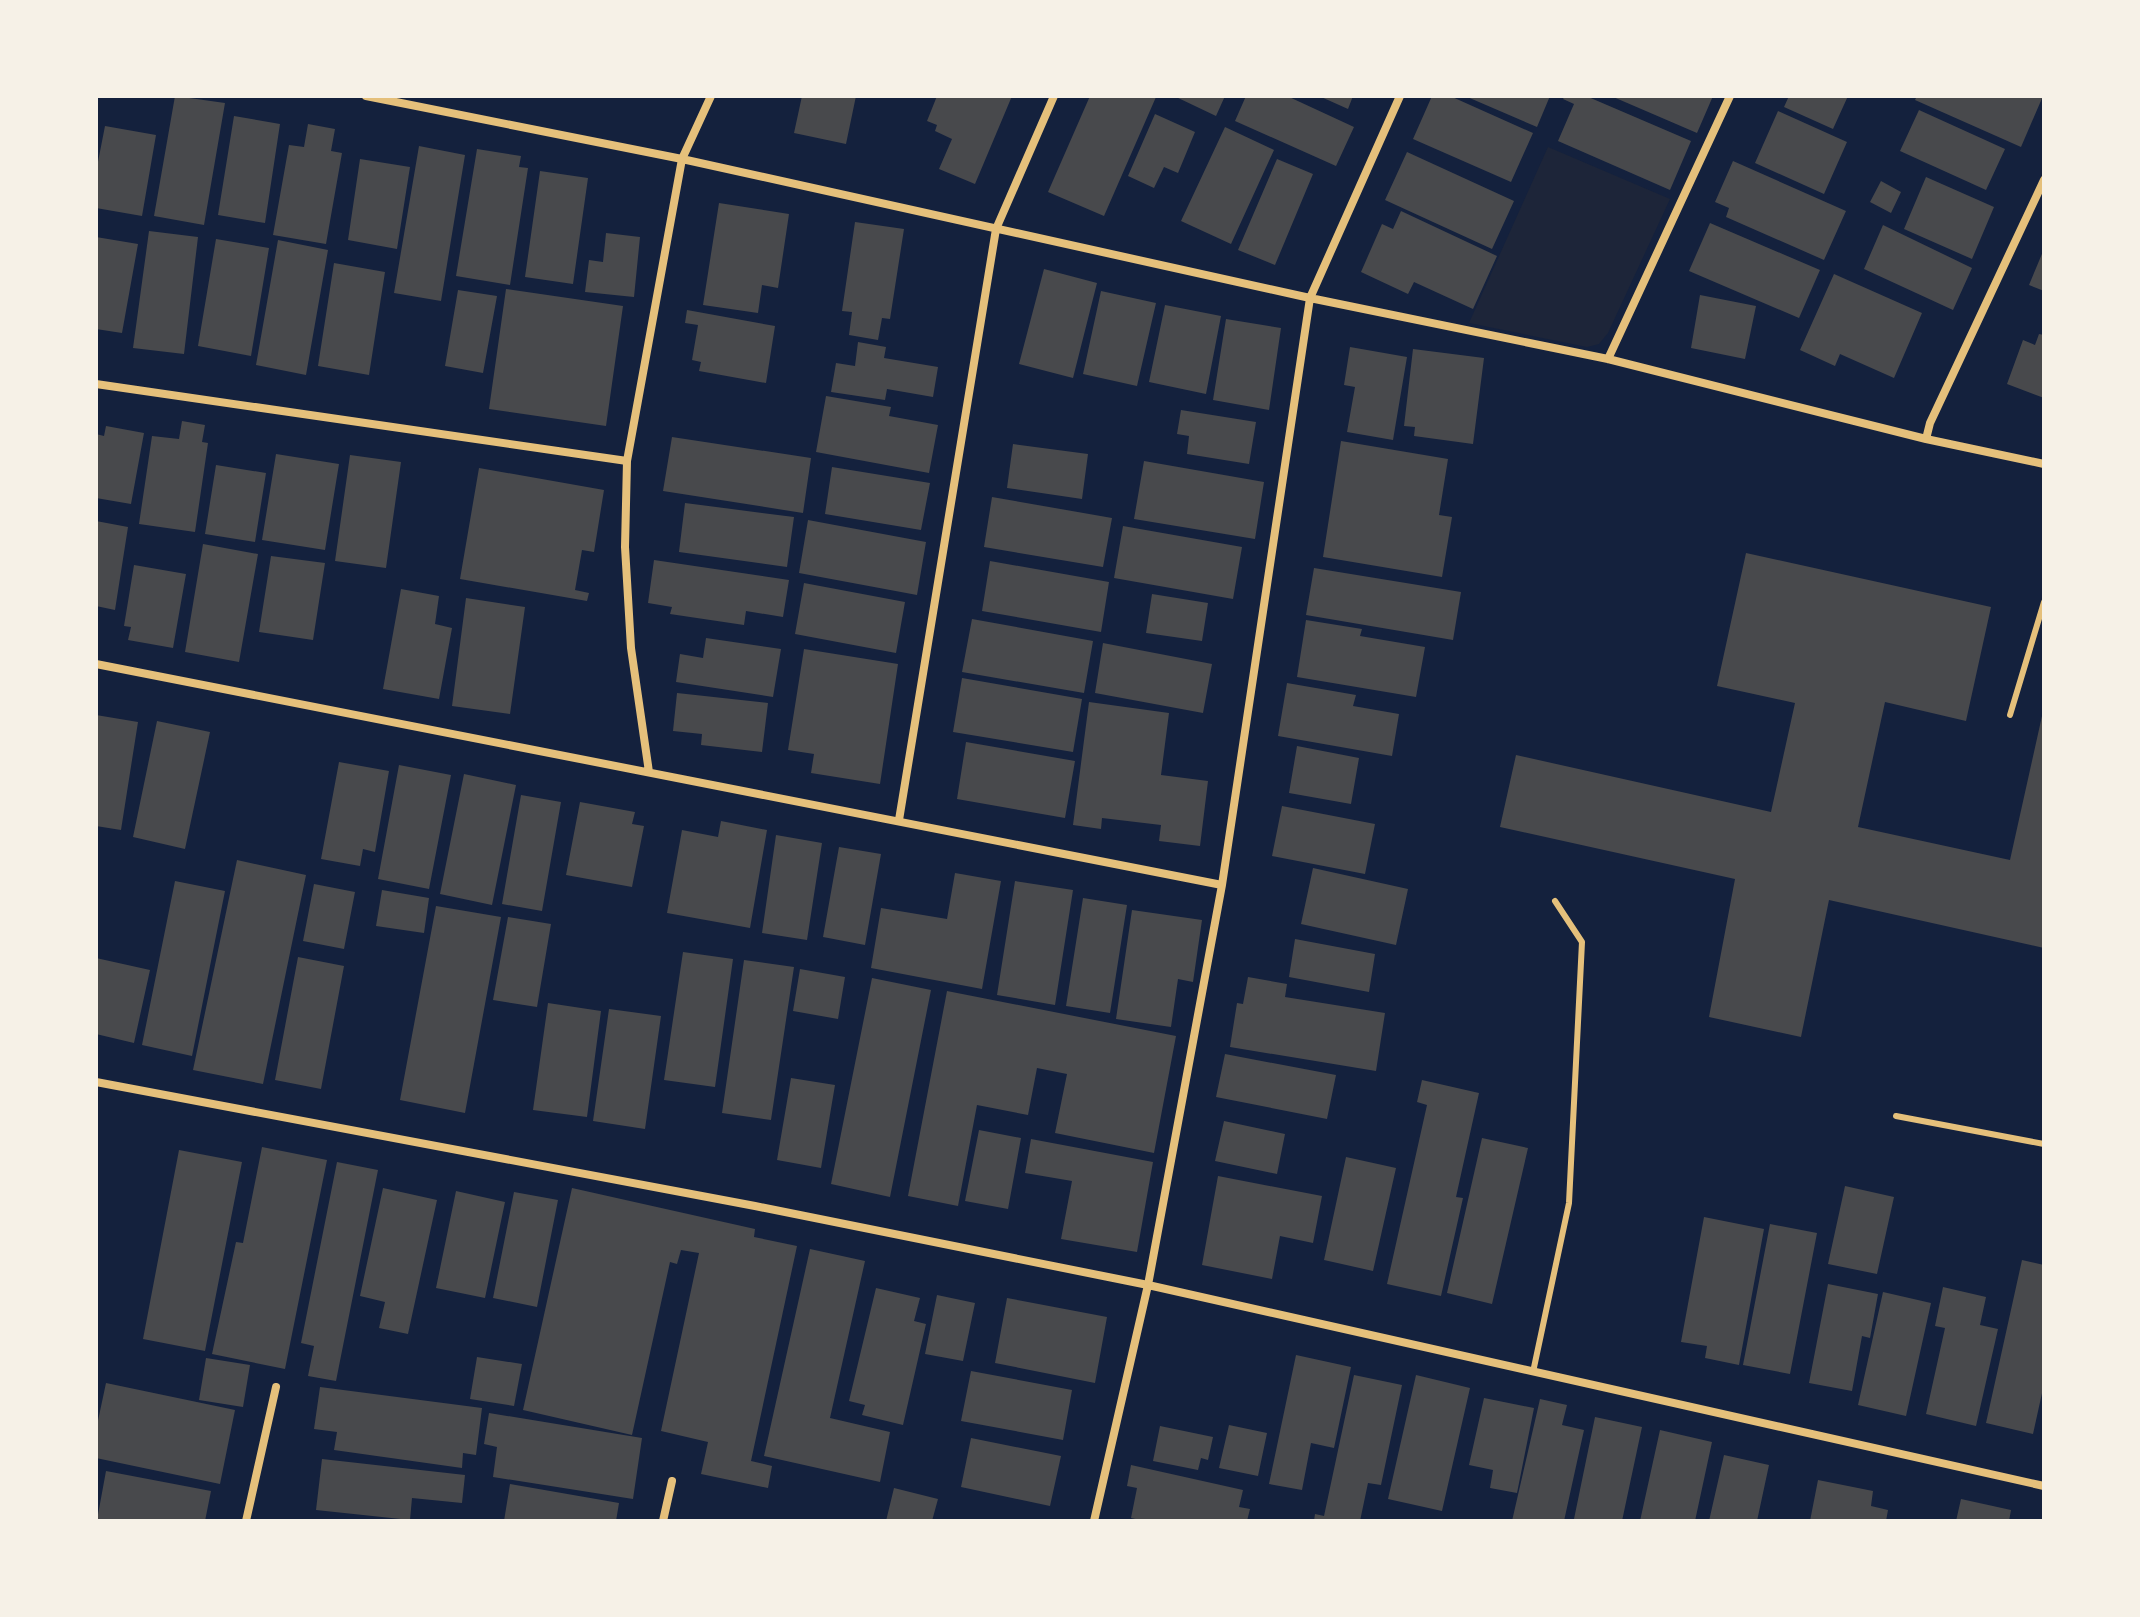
<svg xmlns="http://www.w3.org/2000/svg" width="2140" height="1617" viewBox="0 0 2140 1617" font-family="Literata,serif">
  <style>
    .green { fill: #1d2539 }
    .building { fill: #48494c }
    .lines { fill: none; stroke-linecap: round; stroke-linejoin: round }
    .service { stroke: #e5c07b; stroke-width: 6 }
    .minor { stroke: #e5c07b; stroke-width: 8 }
  </style>
  <rect width="100%" height="100%" fill="#14213d"/>
  <path class="green" d="M1548 147 1670 199 1608 333 1599 344 1587 347 1469 323Z"/>
  <path class="building" d="M175 96 225 103 204 225 154 216Z
    M802 96H856L846 144 794 133Z
    M937 96H1012L975 184 939 169 952 139 935 131 937 125 927 121Z
    M1090 96 1156 97 1104 216 1048 192Z
    M1174 96H1225L1216 116Z
    M1246 96H1287L1354 127 1336 166 1235 121Z
    M1319 96H1353L1348 109Z
    M1432 96H1450L1533 133 1511 182 1413 139Z
    M1465 96H1550L1537 127Z
    M1565 96H1586L1691 141 1670 190 1558 141 1574 104 1563 99Z
    M1611 96H1713L1697 133Z
    M1789 96H1848L1833 129 1784 107Z
    M1917 96H2043L2021 147 1915 100Z
    M1919 110 2005 149 1986 190 1900 151Z
    M1778 111 1847 142 1824 194 1755 163Z
    M1155 114 1195 132 1178 173 1164 167 1154 188 1128 176Z
    M234 116 280 124 265 223 218 215Z
    M308 124 335 129 331 151 342 153 326 244 273 235 289 145 304 147Z
    M105 126 156 135 142 216 96 208V172Z
    M1225 127 1274 150 1231 244 1181 221Z
    M419 146 465 155 441 301 394 293Z
    M477 149 521 156 519 167 528 168 510 285 456 276Z
    M1407 152 1514 201 1492 249 1385 200Z
    M360 159 410 167 397 249 348 240Z
    M1277 159 1313 174 1275 265 1238 250Z
    M1733 161 1846 211 1824 260 1726 217 1729 208 1715 202Z
    M540 171 588 178 573 284 525 277Z
    M1926 177 1994 207 1972 259 1904 229Z
    M1881 181 1901 192 1891 213 1870 202Z
    M719 203 789 214 778 288 762 285 758 313 703 305Z
    M1401 211 1497 256 1473 309 1414 282 1408 294 1361 272 1382 224 1393 229Z
    M855 222 904 229 890 319 882 318 878 340 849 335 852 312 842 311Z
    M1710 223 1820 270 1799 318 1689 271Z
    M1883 225 1972 268 1953 310 1864 269Z
    M149 231 198 237 184 354 133 348Z
    M606 233 640 237 634 297 585 292 589 260 603 262Z
    M96 237 138 244 122 333 96 329Z
    M216 239 269 248 251 356 198 346Z
    M278 240 328 250 306 375 256 365Z
    M2044 249V291L2029 285Z
    M334 263 385 272 369 375 318 366Z
    M1044 269 1097 283 1073 378 1019 364Z
    M1834 274 1922 313 1894 378 1840 354 1835 366 1800 350Z
    M506 289 623 306 606 426 489 409Z
    M458 290 497 296 483 373 445 366Z
    M1101 291 1156 303 1137 386 1083 374Z
    M1700 295 1756 306 1745 359 1691 348Z
    M1165 305 1221 316 1206 394 1149 382Z
    M687 310 775 326 766 383 699 371 701 362 692 360 698 325 685 323Z
    M1226 319 1281 328 1269 410 1213 400Z
    M2039 334 2044 335V398L2007 384 2023 340 2035 345Z
    M858 342 886 347 884 358 938 367 933 397 887 389 885 400 831 392 836 363 855 366Z
    M1350 347 1407 357 1393 440 1347 432 1355 387 1344 385Z
    M1413 349 1484 358 1473 444 1414 436 1415 427 1404 426Z
    M826 396 891 407 889 416 938 425 929 473 816 452Z
    M1181 410 1256 422 1249 464 1187 454 1189 436 1177 434Z
    M182 421 205 425 202 442 208 443 195 532 139 524 152 436 179 439Z
    M106 426 144 433 131 504 96 498V434L104 436Z
    M672 437 811 458 803 513 663 491Z
    M1341 441 1448 459 1439 515 1452 517 1442 577 1323 557Z
    M1013 444 1088 454 1082 499 1007 488Z
    M276 454 339 464 325 550 262 540Z
    M350 455 401 462 386 568 335 561Z
    M1144 461 1264 482 1255 539 1134 519Z
    M216 465 266 473 255 542 205 534Z
    M832 467 930 483 921 530 825 514Z
    M479 468 604 490 594 552 582 550 575 590 589 593 587 601 460 579Z
    M992 497 1112 518 1103 567 984 547Z
    M685 503 794 517 787 567 679 552Z
    M808 520 926 542 917 595 799 573Z
    M96 521 128 527 115 610 96 606Z
    M1123 526 1242 547 1233 599 1114 578Z
    M203 544 258 554 239 662 185 652Z
    M1746 553 1991 607 1966 721 1885 702 1858 827 2010 860 2044 707V948L1829 900 1801 1037 1709 1017 1735 879 1500 827 1516 755 1771 812 1795 703 1717 686Z
    M271 556 325 563 313 640 259 632Z
    M654 560 789 580 783 617 746 611 744 625 670 614 672 607 648 603Z
    M990 561 1109 582 1101 632 982 611Z
    M134 565 186 574 173 648 128 640 131 627 124 626Z
    M1314 568 1461 592 1453 640 1306 615Z
    M804 583 905 602 896 653 795 634Z
    M401 589 439 596 435 624 452 628 439 699 383 689Z
    M1152 594 1208 603 1202 641 1146 633Z
    M466 598 525 607 510 714 452 706Z
    M972 619 1093 641 1084 693 962 672Z
    M1306 620 1362 629 1360 636 1425 647 1416 697 1297 677Z
    M706 638 781 649 773 697 676 682 680 654 703 658Z
    M1103 643 1212 664 1203 713 1095 693Z
    M804 649 898 664 880 784 811 773 814 754 788 750Z
    M962 678 1082 699 1073 752 953 732Z
    M1287 683 1356 695 1353 706 1399 714 1392 756 1278 736Z
    M677 693 768 703 762 752 701 745 702 734 673 731Z
    M1089 702 1169 713 1161 775 1208 781 1200 846 1159 841 1161 825 1102 818 1101 829 1073 825Z
    M96 715 138 722 121 830 96 826Z
    M157 721 210 732 185 849 133 837Z
    M966 742 1075 761 1065 818 957 799Z
    M1297 746 1359 758 1351 804 1289 793Z
    M339 762 389 771 375 852 363 849 360 866 321 859Z
    M399 765 451 775 429 889 378 879Z
    M464 774 516 785 492 905 440 894Z
    M521 795 561 802 542 911 502 904Z
    M580 802 635 812 632 824 644 826 632 887 566 875Z
    M1282 806 1375 824 1365 874 1272 856Z
    M721 821 767 830 750 928 667 913 682 830 718 837Z
    M776 835 822 843 807 940 762 933Z
    M839 847 881 854 865 945 823 937Z
    M237 860 306 875 263 1084 193 1070Z
    M1313 868 1408 889 1396 945 1301 924Z
    M955 873 1001 881 982 989 871 968 881 908 947 919Z
    M175 881 225 891 192 1056 142 1045Z
    M1015 881 1073 890 1055 1005 997 995Z
    M314 884 355 892 344 949 303 941Z
    M382 890 429 898 424 933 376 926Z
    M1083 898 1127 905 1110 1013 1066 1006Z
    M436 906 501 917 465 1113 400 1100Z
    M1132 910 1202 920 1193 982 1178 979 1171 1027 1116 1019Z
    M508 917 551 924 537 1007 493 1000Z
    M1295 939 1375 954 1369 992 1289 977Z
    M683 952 733 959 715 1087 664 1080Z
    M298 957 344 966 321 1089 275 1080Z
    M96 958 150 970 134 1043 96 1034Z
    M744 960 794 967 771 1120 722 1113Z
    M800 969 845 977 838 1019 793 1011Z
    M1248 977 1287 984 1285 997 1385 1013 1376 1071 1230 1047 1237 1003 1243 1004Z
    M872 978 931 990 890 1197 831 1184Z
    M947 991 1176 1036 1154 1153 1055 1133 1067 1074 1037 1068 1028 1115 977 1105 958 1206 908 1196Z
    M548 1003 601 1011 587 1117 533 1110Z
    M609 1009 661 1016 645 1129 593 1121Z
    M1225 1054 1336 1075 1327 1119 1216 1097Z
    M791 1078 835 1085 821 1168 777 1160Z
    M1422 1080 1479 1093 1456 1197 1463 1198 1441 1296 1387 1284 1427 1105 1417 1102Z
    M1224 1121 1285 1134 1277 1174 1215 1161Z
    M979 1130 1021 1138 1008 1209 965 1201Z
    M1482 1138 1528 1148 1492 1304 1447 1293Z
    M1031 1139 1153 1162 1137 1252 1061 1239 1072 1181 1025 1173Z
    M262 1147 327 1160 285 1369 212 1354 236 1242 243 1243Z
    M179 1150 242 1162 205 1351 143 1339Z
    M1346 1157 1396 1168 1373 1271 1324 1260Z
    M337 1162 378 1170 336 1381 308 1376 314 1346 301 1343Z
    M1218 1176 1322 1196 1313 1243 1280 1236 1272 1279 1202 1265Z
    M1845 1186 1894 1197 1877 1274 1828 1264Z
    M383 1188 437 1200 408 1334 379 1328 385 1302 360 1296Z
    M572 1188 755 1229 754 1237 797 1246 751 1461 772 1466 768 1488 701 1474 708 1442 661 1431 699 1253 681 1250 677 1264 670 1262 632 1435 523 1410Z
    M456 1191 505 1202 485 1298 436 1288Z
    M514 1192 558 1200 537 1307 493 1298Z
    M1704 1217 1764 1229 1739 1365 1705 1358 1707 1346 1681 1342Z
    M1770 1224 1817 1233 1790 1374 1743 1365Z
    M810 1249 865 1261 830 1418 890 1432 880 1482 764 1456Z
    M2022 1260 2044 1265V1384L2033 1434 1986 1423Z
    M1828 1284 1878 1294 1870 1338 1862 1336 1852 1391 1809 1383Z
    M1943 1287 1986 1297 1980 1325 1998 1329 1976 1426 1926 1414 1945 1328 1935 1326Z
    M876 1288 920 1298 914 1321 926 1324 903 1425 862 1415 865 1405 849 1401Z
    M1883 1292 1931 1303 1906 1416 1858 1405Z
    M937 1295 975 1303 963 1361 925 1354Z
    M1007 1298 1107 1317 1095 1383 995 1363Z
    M1296 1355 1351 1367 1334 1448 1311 1443 1302 1490 1269 1484Z
    M477 1357 522 1364 514 1406 470 1399Z
    M206 1358 250 1365 243 1407 199 1400Z
    M971 1371 1072 1390 1063 1440 961 1421Z
    M1354 1375 1402 1385 1381 1485 1368 1483 1360 1521H1314L1315 1514 1324 1516Z
    M1416 1375 1470 1388 1442 1511 1388 1499Z
    M106 1383 235 1410 220 1484 96 1458V1430Z
    M320 1387 482 1408 476 1455 463 1453 462 1468 334 1450 337 1432 314 1429Z
    M1484 1398 1534 1408 1517 1493 1490 1488 1493 1470 1469 1465Z
    M1540 1399 1567 1405 1562 1425 1584 1430 1564 1521H1512Z
    M489 1413 642 1438 633 1499 493 1477 497 1447 484 1444Z
    M1595 1417 1642 1427 1622 1521 1574 1519Z
    M1229 1425 1267 1433 1258 1476 1219 1468Z
    M1160 1426 1213 1437 1208 1460 1201 1458 1198 1470 1153 1461Z
    M1660 1430 1712 1442 1695 1521H1640Z
    M971 1438 1061 1456 1050 1506 961 1487Z
    M1724 1455 1769 1465 1757 1521H1709Z
    M322 1459 465 1475 462 1503 412 1498 410 1520 316 1510Z
    M1131 1465 1243 1490 1239 1507 1250 1509 1247 1521H1144L1131 1518 1137 1488 1127 1486Z
    M106 1471 211 1491 205 1521 97 1520Z
    M1818 1480 1873 1491 1871 1506 1888 1510 1886 1521H1810Z
    M510 1484 619 1503 616 1521H504Z
    M894 1488 938 1499 932 1521H886Z
    M1961 1499 2011 1510 2009 1521H1956Z"/>
  <g class="lines">
    <path class="service" d="M2010 715 2044 602
      M1896 1116 2044 1144
      M1533 1372 1569 1203 1582 942 1555 901"/>
    <path class="minor" d="M366 96 682 159 1310 298 1608 359 1926 439 2044 464
      M1608 359 1730 96
      M96 384 627 461
      M1926 439 1930 423 2044 180
      M96 664 1222 885
      M649 772 631 648 625 547 627 461 682 159 711 96
      M899 820 996 229 1054 96
      M96 1082 755 1206 1148 1285 2044 1486
      M246 1521 276 1387
      M663 1521 672 1481
      M1094 1521 1148 1285 1222 885 1310 298 1400 96"/>
  </g>
  <rect width="2140" height="1617" fill="none" stroke="#f6f1e7" stroke-width="196"/>
</svg>
